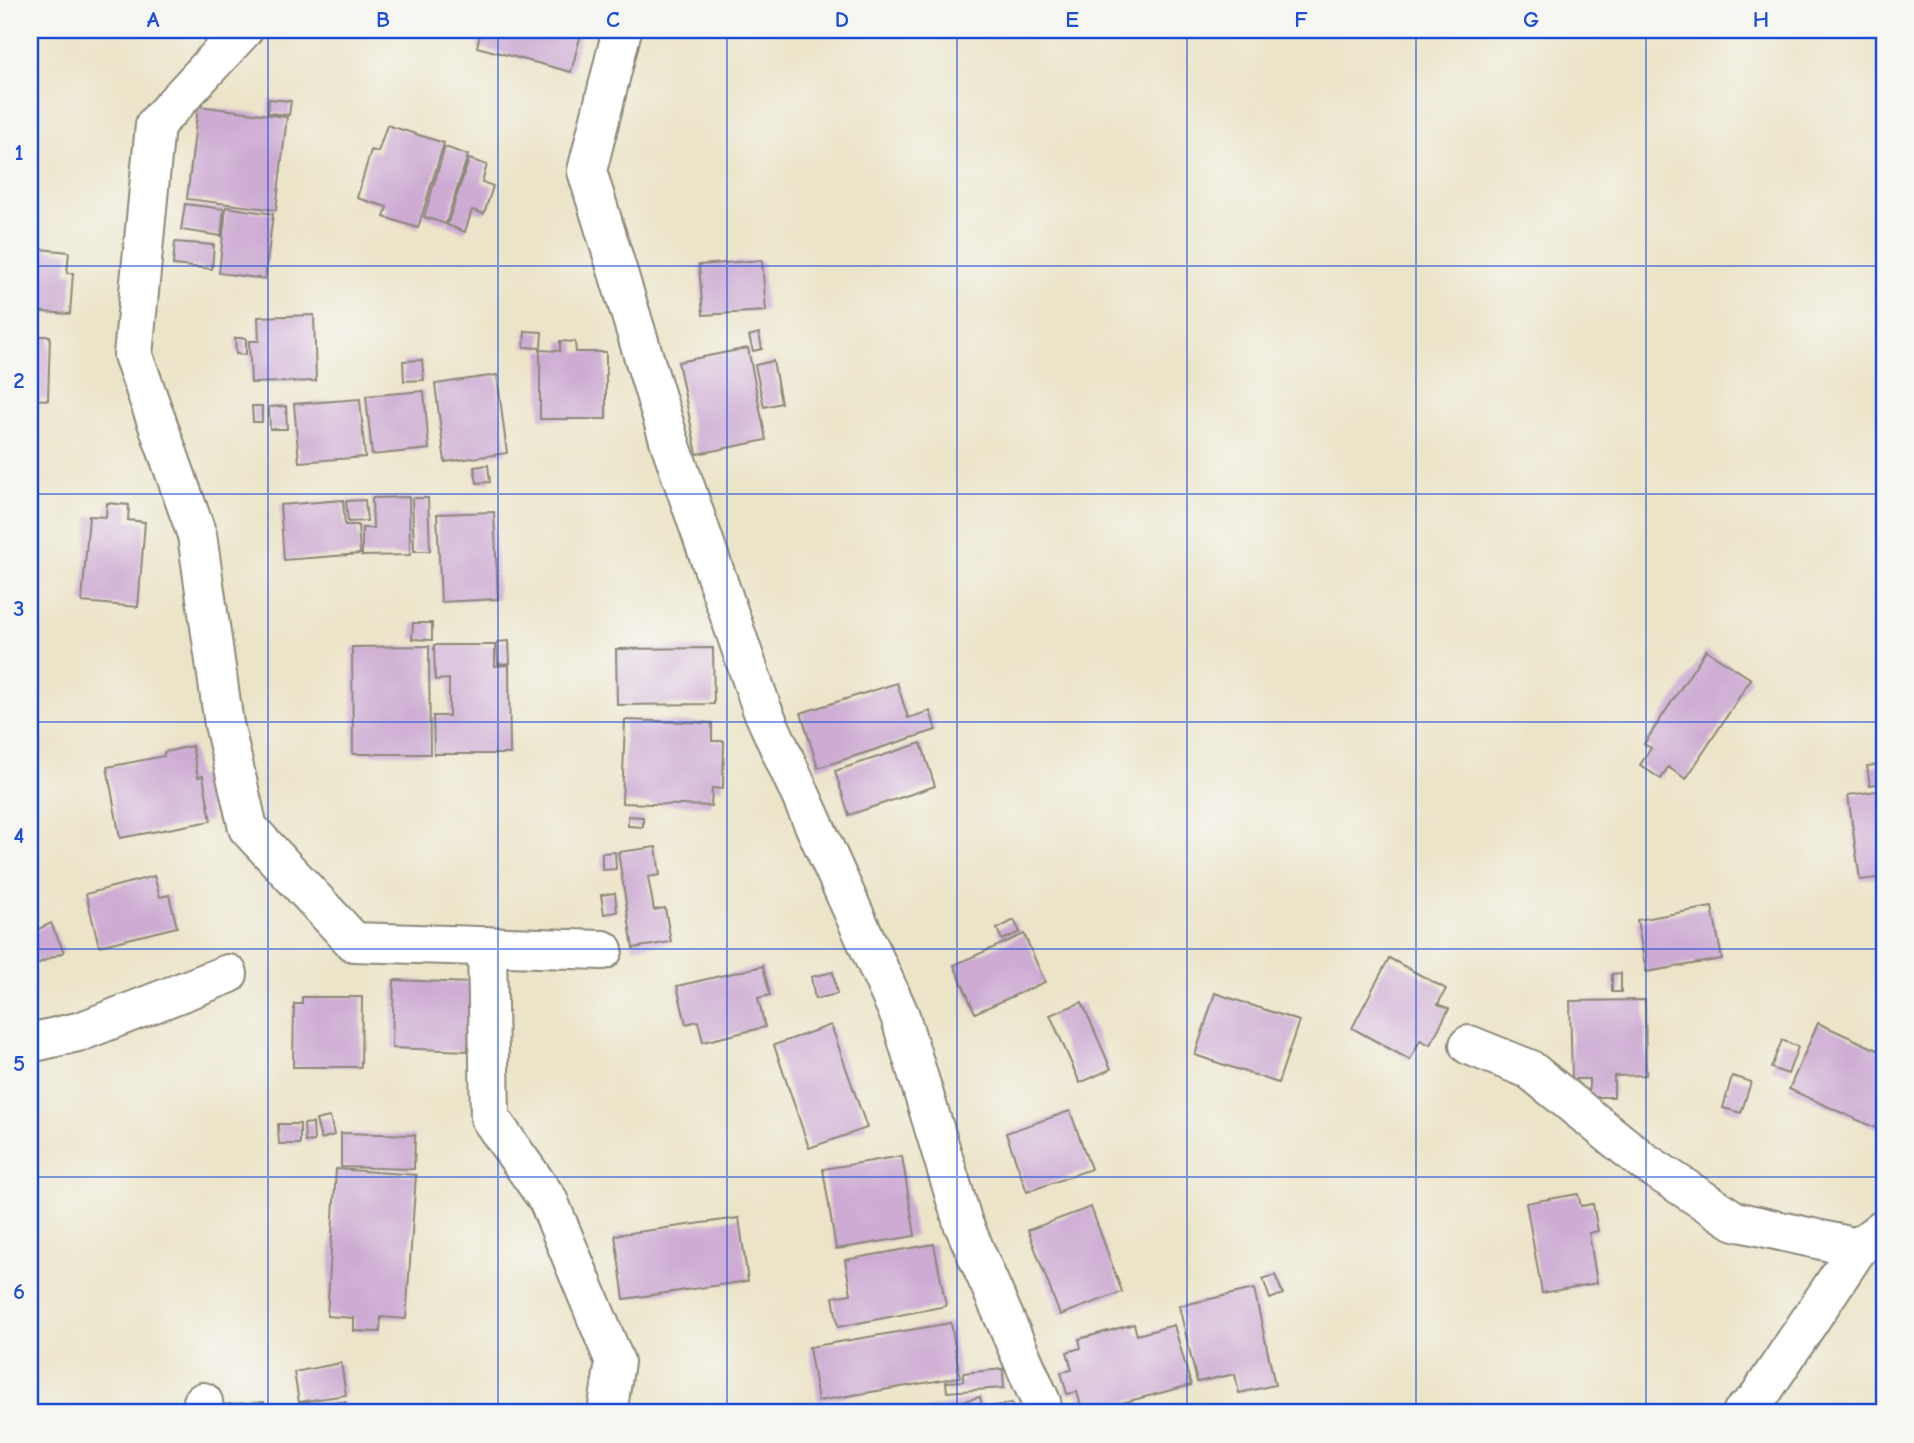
<svg xmlns="http://www.w3.org/2000/svg" width="1914" height="1443" viewBox="0 0 1914 1443" font-family="'Comic Neue',sans-serif">
  <style>
    .building { fill: #cdabd3 }
    .lines { fill: none; stroke-linecap: round; stroke-linejoin: round }
    .minor-casing { stroke: #8c887a; stroke-width: 42 }
    .minor { stroke: #fff; stroke-width: 38 }
    .grid { fill: none; stroke: #1d4ed8; stroke-width: 2; stroke-opacity: 0.55 }
    .neatline { fill: none; stroke: #1d4ed8; stroke-width: 2.5 }
    .grid-label { font-size: 23px; text-anchor: middle; font-weight: bold; fill: #1d4ed8 }
  </style>
  <rect width="100%" height="100%" fill="#f6f6f2"/>
  <filter id="ink" filterUnits="userSpaceOnUse"><feTurbulence type="fractalNoise" baseFrequency=".0143" numOctaves="2"/><feDisplacementMap in="SourceGraphic" scale="14" xChannelSelector="R" yChannelSelector="G"/><feConvolveMatrix kernelMatrix="1 2 1 2 8 2 1 2 1" color-interpolation-filters="sRGB"/></filter>
  <filter id="wash" filterUnits="userSpaceOnUse"><feTurbulence type="fractalNoise" baseFrequency=".00686" numOctaves="4" result="noise"/><feDisplacementMap in="SourceGraphic" scale="28" xChannelSelector="R" yChannelSelector="G"/><feGaussianBlur stdDeviation="1.57" result="paint"/><feColorMatrix in="noise" values="0 0 0 0 0 0 0 0 0 0 0 0 0 0 0 0 0 1.4 0 .05"/><feComposite in="paint" operator="in"/></filter>
  <g filter="url(#wash)">
    <rect width="100%" height="100%" fill="#ece4c8"/>
    <g id="blocks">
      <path class="building" d="M481 30H582L571 72 477 47Z
        M269 99 291 101 289 115 268 113Z
        M198 106 287 117 276 210 187 199Z
        M387 125 444 143 418 228 384 217 387 207 357 198 371 150 378 152Z
        M445 147 468 155 446 224 424 217Z
        M469 159 487 165 482 182 493 186 484 214 472 210 465 232 447 225Z
        M185 204 224 209 221 236 181 230Z
        M226 207 273 214 265 279 219 273Z
        M175 242 214 245 212 269 173 265Z
        M30 248 69 252 67 273H73L70 314 30 311Z
        M762 260 766 311 703 315 699 265Z
        M314 315 316 381 251 383 249 341H259L258 317Z
        M525 331 542 332 541 348 524 347Z
        M759 333 762 349 753 351 749 336Z
        M30 336H50L48 400 30 399Z
        M235 338H246V355L236 354Z
        M560 341 575 342 576 352H606V419H540V350L560 351Z
        M748 348 766 440 697 454 678 362Z
        M422 360 424 380 404 381 403 361Z
        M773 361 781 403 764 407 755 365Z
        M497 375 507 453 445 462 435 384Z
        M424 391 429 449 372 455 366 396Z
        M360 399 365 457 299 462 294 404Z
        M252 406H262V422H253Z
        M286 406 287 429H270L269 407Z
        M488 465 490 482 477 483 474 467Z
        M409 497 410 555 362 556V528H373L372 498Z
        M412 498H428L430 551H414Z
        M343 500 345 525H358L360 554 284 560 280 505Z
        M365 500 367 521 348 522 346 501Z
        M107 503 129 505 128 520 145 522 138 607 82 602 89 516 106 517Z
        M494 512 498 599 441 602 437 514Z
        M413 623H432V640L412 639Z
        M509 641 510 663 498 664 497 642Z
        M434 645H495V666L509 665 510 754H434L433 716H449V679L435 680Z
        M429 646 430 754H353L352 647Z
        M713 648 714 704 617 705 616 649Z
        M1706 650 1751 679 1686 779 1668 767 1661 779 1640 765 1651 748 1644 744Z
        M897 683 908 718 930 711 936 730 818 768 801 713Z
        M625 720 712 723V741H724L723 789 712 788 711 806 622 803Z
        M921 743 935 786 849 815 835 771Z
        M192 746 198 777 203 776 211 821 120 838 107 767 164 756V752Z
        M1884 764V783L1870 785 1867 766Z
        M1884 790V877L1860 880 1848 795Z
        M628 816 643 817V827L628 826Z
        M656 847 660 875 648 877 654 910 665 908 671 942 633 948 618 852Z
        M615 852 616 869 602 870V853Z
        M154 876 160 897 169 895 177 927 99 946 86 894Z
        M615 893 617 912 604 914 601 895Z
        M1712 907 1722 959 1646 972 1637 920Z
        M1014 920 1020 932 1002 940 997 929Z
        M51 923 64 952 37 964 30 949V933Z
        M1024 934 1045 982 975 1013 954 965Z
        M1389 958 1446 989 1438 1004 1449 1009 1430 1045 1420 1040 1410 1060 1352 1028Z
        M763 966 770 995 758 998 765 1027 703 1042 698 1021 686 1024 677 986Z
        M833 972 837 994 815 999 811 977Z
        M1621 973V992H1612V974Z
        M394 980 471 983 468 1051 392 1048Z
        M1215 993 1299 1021 1278 1083 1195 1055Z
        M302 997H362L361 1067H293L294 1004H302Z
        M1645 1000 1646 1075 1614 1076V1097H1589V1079H1572L1570 1001Z
        M1082 1002 1111 1069 1080 1083 1050 1015Z
        M1818 1023 1884 1053V1132L1789 1089Z
        M831 1025 867 1128 809 1148 774 1045Z
        M1782 1040 1798 1047 1788 1074 1771 1068Z
        M1732 1076 1751 1082 1741 1113 1723 1108Z
        M1070 1111 1091 1169 1027 1192 1006 1133Z
        M330 1117 334 1135 321 1139 316 1120Z
        M313 1123 314 1141 305 1142 304 1124Z
        M278 1124H300V1144H279Z
        M341 1133 415 1135 414 1169 341 1167Z
        M902 1156 915 1236 836 1249 823 1169Z
        M336 1169 416 1175 406 1319 381 1317 380 1332 354 1331V1318L327 1316Z
        M1578 1194 1581 1206 1593 1204 1598 1231 1589 1233 1597 1283 1542 1293 1526 1203Z
        M1091 1207 1122 1292 1060 1315 1028 1230Z
        M739 1218 748 1281 624 1299 615 1235Z
        M934 1244 946 1306 838 1327 833 1297 851 1294 845 1260Z
        M1275 1275 1283 1294 1270 1299 1263 1279Z
        M1254 1289 1275 1385 1239 1393 1235 1374 1197 1382 1179 1306Z
        M951 1323 960 1377 818 1401 809 1347Z
        M1134 1324 1137 1335 1174 1325 1191 1385 1083 1413 1077 1392 1067 1394 1061 1372 1072 1370 1067 1352 1081 1348 1079 1339Z
        M341 1363 346 1395 299 1402 294 1372Z
        M1003 1369 1004 1388 947 1392 946 1382 963 1381V1373Z
        M980 1397 984 1413H916V1412Z
        M264 1402 265 1413H221L220 1405Z
        M345 1402V1413H303L302 1403Z
        M1012 1403 1014 1413H986L985 1408Z
        M1284 1409V1413H1250V1410Z"/>
    </g>
  </g>
  <g filter="url(#ink)">
    <use href="#blocks" fill-opacity="0" stroke="#8c887a" stroke-width="2"/>
    <g class="lines">
      <defs>
        <path id="minor" d="M243 30 155 125 133 355 197 535 224 724 248 828 354 942 603 950
          M622 30 587 171 670 443 762 709 900 1016 963 1223 1041 1402 1043 1413
          M487 946 490 1118 548 1200 615 1362 607 1413
          M30 1043 82 1031 228 974
          M1469 1045 1529 1069 1643 1161 1735 1221 1858 1248
          M203 1402 204 1413
          M1742 1413 1756 1401 1858 1248 1884 1228"/>
      </defs>
      <use href="#minor" class="minor-casing"/>
      <use href="#minor" class="minor"/>
    </g>
  </g>
  <path class="grid" d="M268 30V1413M498 30V1413M727 30V1413M957 30V1413M1187 30V1413M1416 30V1413M1646 30V1413M30 266H1884M30 494H1884M30 722H1884M30 949H1884M30 1177H1884"/>
  <rect width="1914" height="1443" fill="none" stroke="#f6f6f2" stroke-width="77"/>
  <rect x="38" y="38" width="1838" height="1366" class="neatline"/>
  <g class="grid-label">
    <text x="153" y="27">A</text>
    <text x="383" y="27">B</text>
    <text x="613" y="27">C</text>
    <text x="842" y="27">D</text>
    <text x="1072" y="27">E</text>
    <text x="1301" y="27">F</text>
    <text x="1531" y="27">G</text>
    <text x="1761" y="27">H</text>
    <text x="19" y="160">1</text>
    <text x="19" y="388">2</text>
    <text x="19" y="616">3</text>
    <text x="19" y="843">4</text>
    <text x="19" y="1071">5</text>
    <text x="19" y="1299">6</text>
  </g>
</svg>
